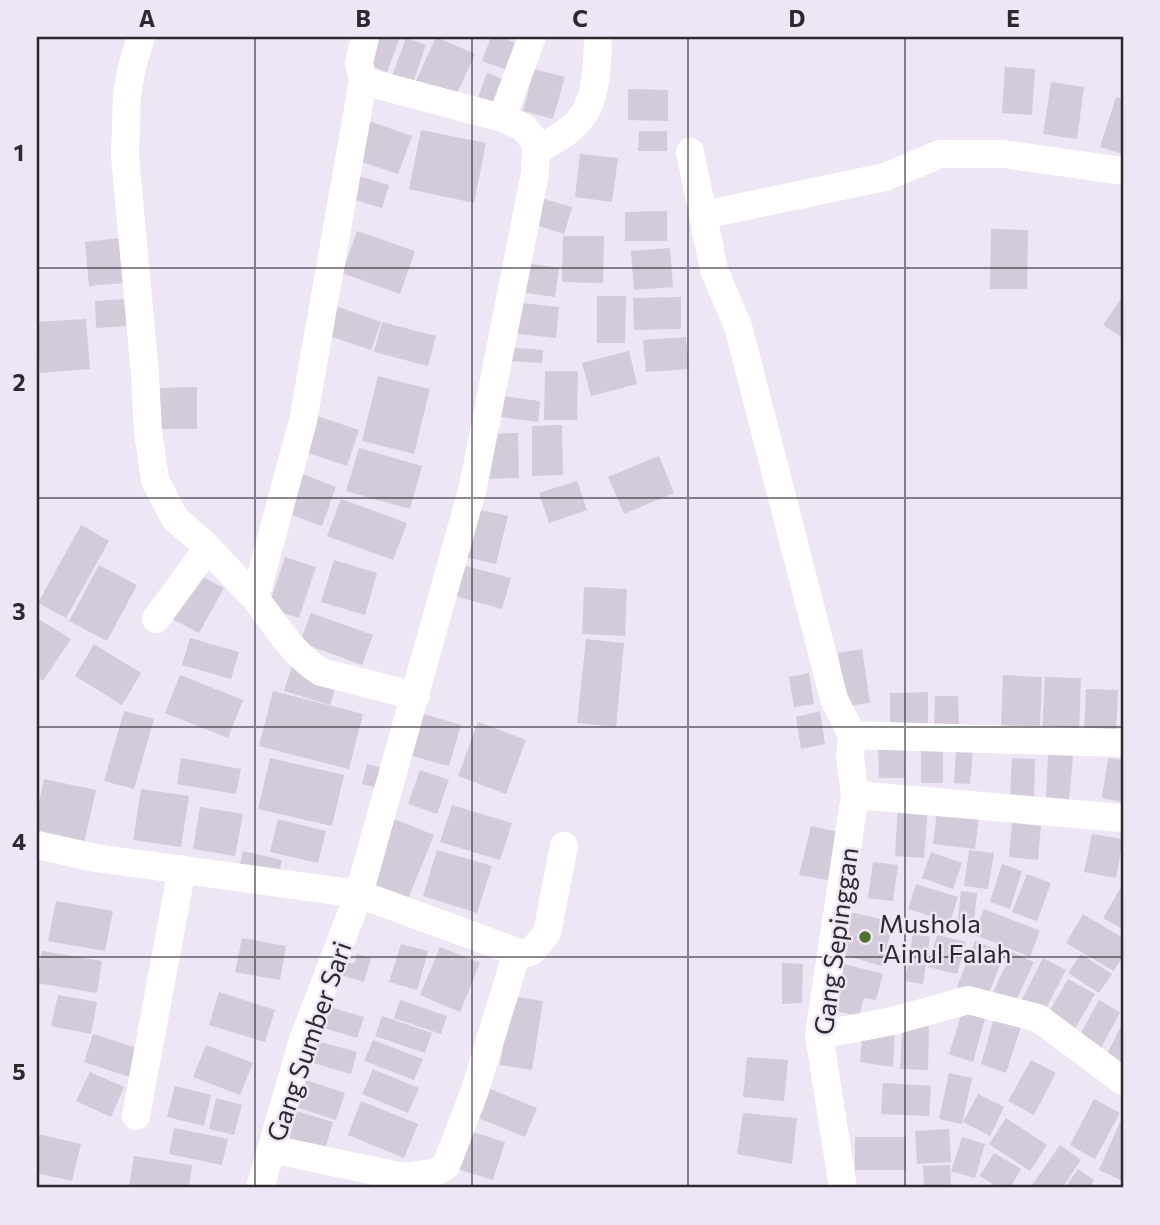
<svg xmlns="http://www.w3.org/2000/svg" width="1160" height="1225" viewBox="0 0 1160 1225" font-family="Commissioner,sans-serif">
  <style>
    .building { fill: #d3cada }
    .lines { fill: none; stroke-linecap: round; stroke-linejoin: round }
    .minor { stroke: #fff; stroke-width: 28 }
    .grid { fill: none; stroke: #2c292f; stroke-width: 2; stroke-opacity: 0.55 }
    .poi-dot { fill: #4f722a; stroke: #eee5f5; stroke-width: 2.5 }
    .labels { text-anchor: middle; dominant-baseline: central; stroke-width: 5; stroke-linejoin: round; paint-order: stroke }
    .poi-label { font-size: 26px; fill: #2c292f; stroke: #eee5f5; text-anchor: start }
    .street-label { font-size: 26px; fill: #2c292f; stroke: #eee5f5 }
    .neatline { fill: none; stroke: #2c292f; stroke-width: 2.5 }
    .grid-label { font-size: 23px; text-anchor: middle; font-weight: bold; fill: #2c292f }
  </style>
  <rect width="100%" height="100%" fill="#eee5f5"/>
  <path class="building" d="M370 37H400L387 72 360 62Z
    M436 37 475 54 454 100 415 83Z
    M491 37H500L526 47 516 73 482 61Z
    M406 38 426 45 412 86 391 79Z
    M1005 67 1035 69 1032 115 1002 113Z
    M534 69 565 77 553 119 523 111Z
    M487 73 513 83 501 113 476 103Z
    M1051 82 1084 87 1077 139 1043 134Z
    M628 89 668 90V121L628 120Z
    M1116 97 1123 99V154L1100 147Z
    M366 120 412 136 398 174 353 159Z
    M421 130 486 143 474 203 409 189Z
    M639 131H667V151H638Z
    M580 154 618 158 612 202 575 197Z
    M352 174 389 185 382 208 345 197Z
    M534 196 572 207 564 234 526 222Z
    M667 211V241H625V212Z
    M991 229 1028 230 1027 289H990Z
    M357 231 415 251 400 294 342 273Z
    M563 236H604L603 283 562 282Z
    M120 238 124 283 89 286 85 242Z
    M670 248 673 287 634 290 631 251Z
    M518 262 559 268 555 297 514 291Z
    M597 296H626L625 343H597Z
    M1123 296V338L1103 325Z
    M681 297V329L634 330 633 298Z
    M127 299 128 326 96 328 95 301Z
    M513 302 559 307 556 338 509 333Z
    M333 305 381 322 371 350 323 334Z
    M86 319 90 369 40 373 37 322Z
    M382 322 436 336 428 366 374 352Z
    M686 337 689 369 646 372 643 340Z
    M508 347 543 350 542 363 507 361Z
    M629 351 637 384 591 396 582 363Z
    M545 371H578L577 420H544Z
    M378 376 430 389 414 454 362 441Z
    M197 387V429H157V388Z
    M495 395 540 401 538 422 492 416Z
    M314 415 359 430 347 466 302 451Z
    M562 425 563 475 532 476V426Z
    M518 433 519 478 487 479V434Z
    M359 448 422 466 410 509 346 491Z
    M659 456 674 493 624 514 608 477Z
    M297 472 336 487 322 526 283 512Z
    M577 481 587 510 549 523 539 493Z
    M341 499 407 523 393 560 327 536Z
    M477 509 508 516 496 564 465 557Z
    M81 525 109 541 66 618 38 603Z
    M285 557 316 567 299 618 268 608Z
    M334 560 377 573 365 615 321 602Z
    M455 563 511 578 502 609 447 594Z
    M99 565 137 585 107 641 69 621Z
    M197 574 224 588 199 633 172 619Z
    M584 587 627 589 625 636 582 634Z
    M311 613 373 635 362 665 300 642Z
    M40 620 71 639 43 681 37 677V625Z
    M190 638 239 652 231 679 182 665Z
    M586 639 624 643 616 727 577 723Z
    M94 644 141 673 122 705 75 676Z
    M862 649 870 703 846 706 838 653Z
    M292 666 338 680 330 705 284 691Z
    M809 673 814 704 794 707 789 677Z
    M180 675 243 700 228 738 165 713Z
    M1003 675 1042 677 1040 730 1001 728Z
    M1045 677 1081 678 1079 733 1042 731Z
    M1086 689 1118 690 1116 736 1084 735Z
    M273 691 363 714 349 769 259 746Z
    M928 692V727L890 728V693Z
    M935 696H958L959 725H934Z
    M124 711 154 719 134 789 104 781Z
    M820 711 825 744 801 749 796 717Z
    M417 712 461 725 449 766 405 754Z
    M478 722 526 740 506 794 458 776Z
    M921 745H943V783H921Z
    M878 746H904L905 778H879Z
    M956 750 973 751 970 784 954 783Z
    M1048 755 1073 756 1069 800 1046 798Z
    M181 758 241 769 236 794 177 784Z
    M270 758 344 775 332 826 258 809Z
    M1012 758 1035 759 1034 797H1010Z
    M1108 758 1123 760V802L1102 798Z
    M367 764 390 770 385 790 362 784Z
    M420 770 449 780 437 814 408 804Z
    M44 779 96 790 82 852 37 842V813Z
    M141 789 189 796 181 847 133 840Z
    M898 804 928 806 924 858 895 856Z
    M452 805 512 823 500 860 440 842Z
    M200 807 243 814 235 856 193 849Z
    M937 811 979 816 975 849 933 844Z
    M278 819 326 831 318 863 270 852Z
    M394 819 434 835 408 899 368 884Z
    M1012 823 1041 826 1038 860 1009 857Z
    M811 826 839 832 828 880 799 875Z
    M1092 834 1123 839 1116 878 1084 872Z
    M437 850 492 866 477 913 423 896Z
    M969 850 994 853 988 889 964 886Z
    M243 851 282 860 277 882 238 872Z
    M931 852 962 863 953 889 922 878Z
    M873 862 898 865 893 901 868 898Z
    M1002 864 1022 871 1010 909 990 902Z
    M1027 874 1051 883 1037 921 1012 912Z
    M916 884 958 897 950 922 908 909Z
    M1120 889 1123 890V929L1103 918Z
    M961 891 977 893 973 932 957 930Z
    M56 901 113 911 105 951 48 941Z
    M984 909 1040 931 1030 957 973 934Z
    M846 911 893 922 882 966 838 953Z
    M1083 914 1123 938V956L1114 971 1066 943Z
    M913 934 930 937 923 984 905 981Z
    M937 935 966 942 957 974 928 967Z
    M242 938 286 946 280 980 235 972Z
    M975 941 1005 952 987 998 957 987Z
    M401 944 428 951 417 990 389 982Z
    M440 947 480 963 460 1012 420 995Z
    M42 951 102 961 97 993 37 983Z
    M1012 952 1034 962 1013 1007 991 997Z
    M357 954 371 958 364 982 341 975 345 961 354 964Z
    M1081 954 1112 974 1099 993 1068 973Z
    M1043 958 1066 970 1042 1016 1019 1005Z
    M782 963 803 964 802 1003 782 1004Z
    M841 963 883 974 876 1000 864 998 859 1016 831 1010Z
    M1068 979 1095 994 1073 1032 1046 1017Z
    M219 992 275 1010 265 1042 209 1025Z
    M58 995 97 1002 91 1034 51 1026Z
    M511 996 543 1001 532 1070 500 1065Z
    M400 1000 447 1016 441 1034 394 1018Z
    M1099 1000 1120 1012 1099 1052 1077 1040Z
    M320 1004 364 1017 357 1038 314 1025Z
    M963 1009 986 1015 973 1062 949 1054Z
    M382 1016 432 1033 425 1053 375 1036Z
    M903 1018 929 1019 928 1070 900 1069Z
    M994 1018 1021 1027 1006 1073 981 1064Z
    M1123 1022V1069L1104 1060Z
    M863 1027 895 1031 893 1067 860 1062Z
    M93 1034 140 1049 130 1077 84 1062Z
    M373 1040 423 1059 414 1080 364 1061Z
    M317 1041 357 1052 351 1074 310 1062Z
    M206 1045 253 1063 240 1095 193 1077Z
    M747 1057 788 1060 784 1101 743 1097Z
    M1031 1060 1056 1073 1034 1115 1008 1101Z
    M373 1069 419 1088 408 1113 362 1094Z
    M90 1072 124 1087 111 1117 76 1101Z
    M949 1073 972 1078 962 1124 939 1119Z
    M302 1079 345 1093 336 1120 293 1106Z
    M883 1083 931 1086 929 1116 881 1114Z
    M175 1086 211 1095 204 1126 167 1117Z
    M483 1086 537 1108 525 1137 471 1115Z
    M978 1094 1004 1107 990 1136 963 1122Z
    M216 1098 242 1105 234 1135 209 1129Z
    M1094 1099 1120 1113 1095 1159 1070 1145Z
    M361 1101 418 1124 404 1158 348 1135Z
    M289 1109 333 1122 323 1157 278 1143Z
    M743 1113 797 1118 792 1164 737 1154Z
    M1006 1118 1047 1145 1030 1171 989 1144Z
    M1120 1122 1123 1124V1181L1099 1170Z
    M174 1128 228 1139 222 1165 169 1154Z
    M949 1129 951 1162 917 1164 915 1131Z
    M469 1131 505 1142 493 1180 457 1169Z
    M37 1134 81 1144 72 1181 37 1173Z
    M855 1137H906V1170H855Z
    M962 1137 985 1144 975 1178 951 1171Z
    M1060 1145 1081 1160 1062 1188H1030Z
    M994 1153 1021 1169 1010 1188H999L980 1176Z
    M134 1156 192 1165 189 1188H129Z
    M950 1165 951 1188H924L923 1166Z
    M1078 1169 1094 1180 1089 1188H1065Z"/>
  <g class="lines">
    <path class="minor" d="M141 37 132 67 127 95 125 156 145 374 148 432 155 480 175 519 201 541 255 598 303 421 363 81 359 63 365 37
      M363 81 502 118
      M536 150C591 123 595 104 598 45
      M690 152 703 215
      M255 598C275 624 293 655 321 672L416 696
      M156 619 208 548
      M852 735 834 699 738 326 714 270 703 215 885 177 940 154H1003L1123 171
      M852 735 1123 743
      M855 795 1122 818
      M37 845 96 858 359 894 517 952 474 1093 446 1166 434 1173 403 1177
      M517 952 524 954 532 951 547 933 564 846
      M819 1035 893 1021 968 1000 1038 1018 1123 1081
      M136 1116 182 869
      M271 1149 403 1177 402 1188
      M260 1188 303 1040 359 894 473 487 535 173 536 142 523 127 502 118 532 37
      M843 1188 819 1035 855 795 850 757 852 735"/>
  </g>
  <path class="grid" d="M255 37V1188M472 37V1188M688 37V1188M905 37V1188M37 268H1123M37 498H1123M37 727H1123M37 957H1123"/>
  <circle class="poi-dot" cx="865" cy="937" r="7"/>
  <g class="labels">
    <g class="poi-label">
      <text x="879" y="922">Mushola<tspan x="879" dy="30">'Ainul Falah</tspan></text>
    </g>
    <g class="street-label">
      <text transform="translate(835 941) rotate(-82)">Gang Sepinggan</text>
      <text transform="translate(308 1041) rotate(-71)">Gang Sumber Sari</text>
    </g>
  </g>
  <rect width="1160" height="1225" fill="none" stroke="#eee5f5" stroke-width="77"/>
  <rect x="38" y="38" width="1084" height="1148" class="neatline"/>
  <g class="grid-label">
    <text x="147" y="27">A</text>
    <text x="363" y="27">B</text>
    <text x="580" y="27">C</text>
    <text x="797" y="27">D</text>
    <text x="1013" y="27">E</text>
    <text x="19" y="161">1</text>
    <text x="19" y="391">2</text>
    <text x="19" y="620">3</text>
    <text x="19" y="850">4</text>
    <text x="19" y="1080">5</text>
  </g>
</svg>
